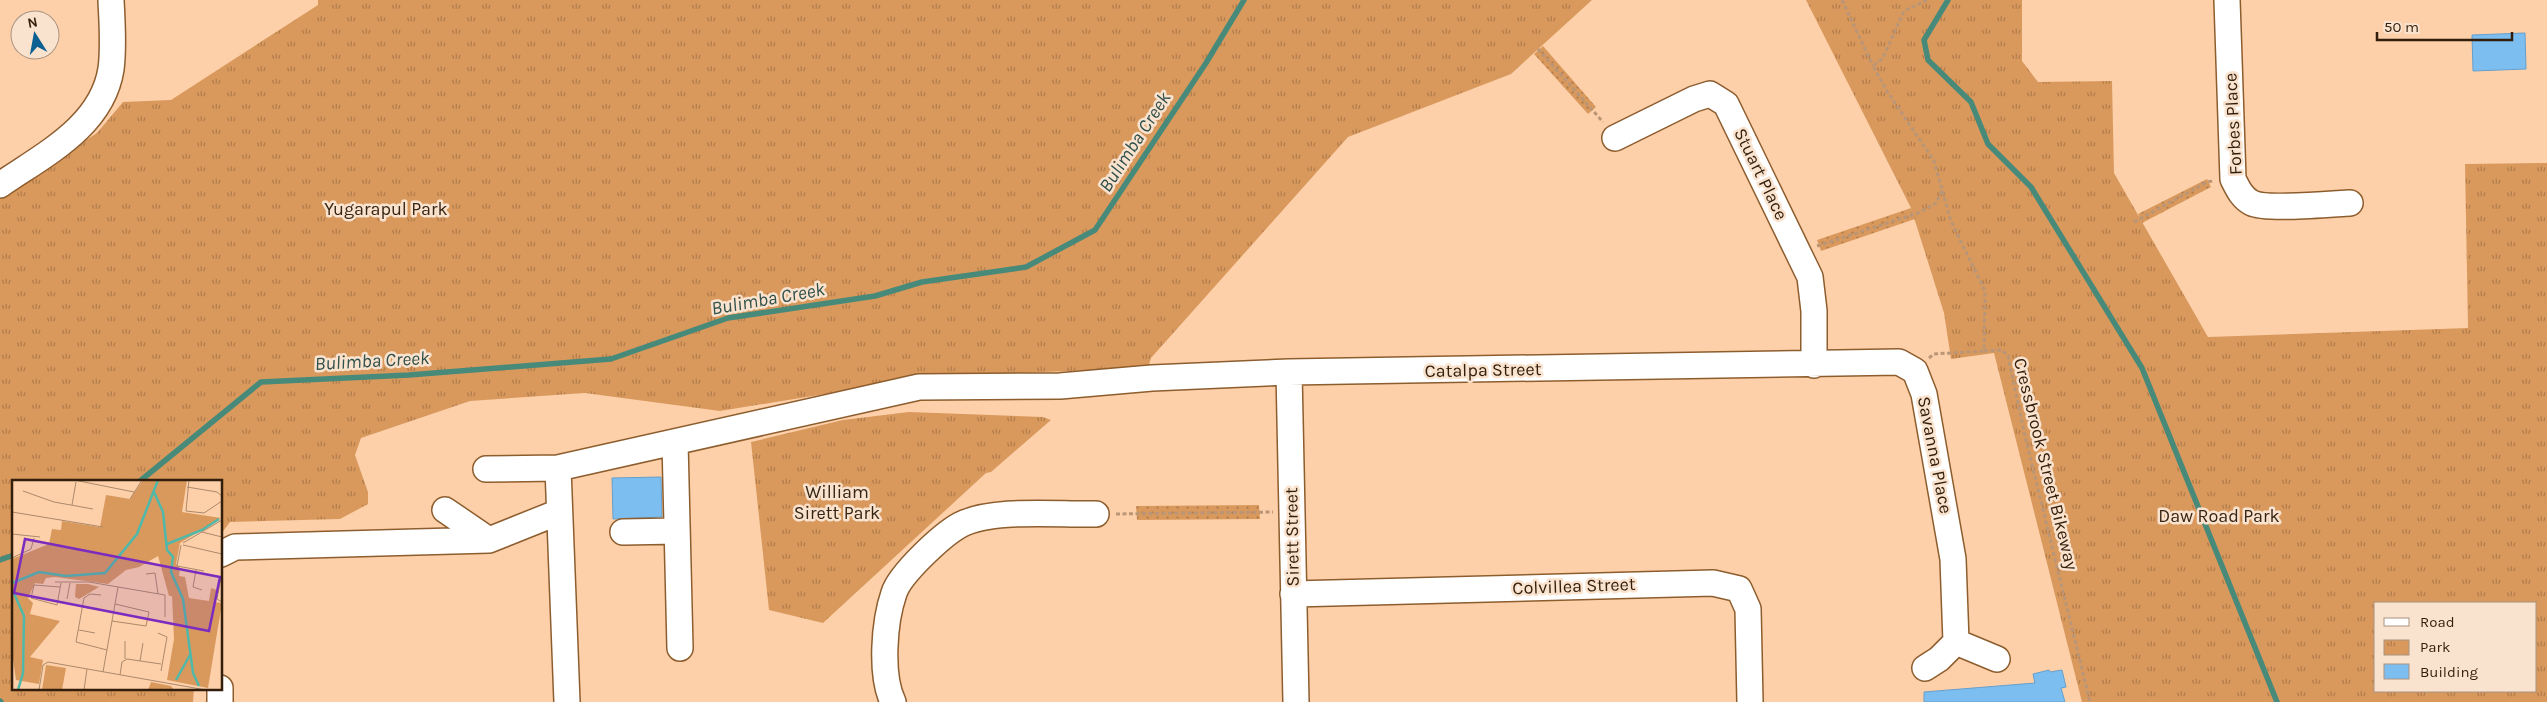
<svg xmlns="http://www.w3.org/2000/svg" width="2547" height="702" viewBox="0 0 2547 702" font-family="Karla,sans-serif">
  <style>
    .grass { fill: url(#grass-dots) }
    .park { fill: url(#park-tufts); fill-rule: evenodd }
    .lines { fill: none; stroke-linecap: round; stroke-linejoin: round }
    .stream { stroke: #478a7a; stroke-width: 5.5 }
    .building { fill: #7dbef1; stroke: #669fcb }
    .minor-casing { stroke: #8d5d2e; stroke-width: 28 }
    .path { stroke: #bb9676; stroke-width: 3; stroke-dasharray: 4 2.5; stroke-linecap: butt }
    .minor { stroke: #fff; stroke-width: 25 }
    .labels { text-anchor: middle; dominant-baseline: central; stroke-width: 5; stroke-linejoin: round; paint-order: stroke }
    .street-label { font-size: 18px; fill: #331e0b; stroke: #f9e3cf }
    .park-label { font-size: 18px; fill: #372514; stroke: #f9e3cf }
    .water-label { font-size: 19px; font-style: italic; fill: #30504b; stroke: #f9e3cf }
    .inset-river { fill: none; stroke: #50b8a9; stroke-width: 2.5 }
    .inset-road { fill: none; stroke: #ac896a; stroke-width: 1 }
    .view { fill: #7b2cbf; fill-opacity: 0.15; stroke: #7b2cbf; stroke-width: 2.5 }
    .inset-edge { fill: none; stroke: #331e0b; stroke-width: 2.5 }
  </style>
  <defs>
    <pattern id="grass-dots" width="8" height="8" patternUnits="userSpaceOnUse" patternTransform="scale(1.25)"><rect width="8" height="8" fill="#d9995d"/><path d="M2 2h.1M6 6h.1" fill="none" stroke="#b17c4b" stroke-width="1.8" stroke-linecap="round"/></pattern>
    <pattern id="park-tufts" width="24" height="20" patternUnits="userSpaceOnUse" patternTransform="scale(1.25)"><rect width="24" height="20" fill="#d9995d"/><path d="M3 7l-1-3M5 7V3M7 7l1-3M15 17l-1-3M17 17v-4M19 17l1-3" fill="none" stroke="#b17c4b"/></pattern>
  </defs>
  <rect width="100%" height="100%" fill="#fdd0aa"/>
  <path class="grass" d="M1543 46 1596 107 1588 114 1534 54Z
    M2207 179 2211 187 2142 223 2138 214Z
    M1911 208 1915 219 1821 251 1817 240Z
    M1259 505 1260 519 1137 520 1136 506Z"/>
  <path class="park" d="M318 0H1592L1511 74 1348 137 1151 358 1148 368 936 376 720 411 585 393 470 401 361 438 355 455 368 492V504L340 519 230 522 221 534V481H14V688H194L193 702H0V195L97 133 123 102 171 100 318 5Z
    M1806 0H2022V61L2038 82 2112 81 2114 173 2208 337 2468 328 2465 164 2547 163V702H2082L1994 353 1951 359 1944 313 1911 208ZM2536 603V691H2376V603Z
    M909 412 1043 417 1051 420 991 472 986 473 823 623 769 610 751 442 843 420Z"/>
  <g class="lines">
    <path class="stream" d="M1948 0 1924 40 1928 60 1971 102 1988 144 2031 187 2142 368 2277 702
      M140 481 261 382 409 375 611 359 728 318 875 296 922 282 1026 267 1095 230 1206 63 1244 0
      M0 560 14 555
      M0 701 1 702"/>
  </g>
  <path class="building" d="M2525 33 2526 69 2473 71 2472 35Z
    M661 477 662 517 613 519 612 478Z
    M2049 670 2050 672 2062 670 2066 687 2061 688 2065 702H1924V692L2035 683 2033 674Z"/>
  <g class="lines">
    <defs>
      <path id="minor" d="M2227 0 2233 179C2238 189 2242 198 2252 203 2266 210 2331 204 2350 203
        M1615 138 1694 99 1710 94 1726 104 1810 277 1814 311V365
        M0 185C43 155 102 127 111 69 114 47 112 22 111 0
        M1289 372 1296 702
        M675 442 680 648
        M558 468 567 702
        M486 469 558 468 919 387 1060 386 1152 378 1289 372 1899 362 1915 371 1924 394 1953 559 1956 642
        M445 510 489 540
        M623 532 677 531
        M221 554 235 547 489 540 559 512
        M1293 594 1713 583 1739 589 1748 609 1750 702
        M1925 668 1939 659 1956 642 1997 659
        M220 688V702
        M893 702C880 675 884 622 894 593 900 574 942 535 960 525 992 508 1058 515 1096 514"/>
    </defs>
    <use href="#minor" class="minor-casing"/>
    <path class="path" d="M1842 0 1873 66
      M1927 0 1904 11 1883 58 1873 66 1887 91 1934 161 1951 221 1985 291 1984 351 2002 350 2008 356 2025 436 2090 702
      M1538 49 1603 122
      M2134 222 2207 182 2213 181
      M1817 246 1918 213 1936 203 1943 188
      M1929 358 1934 354 1984 351
      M1116 514 1273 512"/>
    <use href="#minor" class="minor"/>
  </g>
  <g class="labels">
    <g class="street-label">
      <text transform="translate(2233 124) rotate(-93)">Forbes Place</text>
      <text transform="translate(1761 174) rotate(64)">Stuart Place</text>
      <text transform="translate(1483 370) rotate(-1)">Catalpa Street</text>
      <text transform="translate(1935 455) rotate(79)">Savanna Place</text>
      <text transform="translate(2046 464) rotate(76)">Cressbrook Street Bikeway</text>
      <text transform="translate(1292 537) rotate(-91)">Sirett Street</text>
      <text transform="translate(1574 586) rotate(-2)">Colvillea Street</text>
    </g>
    <g class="park-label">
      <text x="386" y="209">Yugarapul Park</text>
      <text x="837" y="492">William<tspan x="837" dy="21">Sirett Park</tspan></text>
      <text x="2219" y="516">Daw Road Park</text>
    </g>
    <g class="water-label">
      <text transform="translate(1135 142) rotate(-57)">Bulimba Creek</text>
      <text transform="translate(768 299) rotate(-10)">Bulimba Creek</text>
      <text transform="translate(372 361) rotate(-3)">Bulimba Creek</text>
    </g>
  </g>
  <g transform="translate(12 480)">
    <rect width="210" height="210" fill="#fdd0aa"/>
    <path d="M131 0H175L170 32 209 38 168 63 164 84 168 88 167 96 173 97 177 118 197 121 199 108 205 110 203 122 210 123 196 208 155 200 162 159 160 116H157L146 76 127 87 114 90 96 104 43 97 34 98 31 104 23 103 16 118 21 123 18 134 48 141 18 177 31 180 27 204 4 200 0 173V79L37 64 40 49 49 50 50 41 88 47 94 15 118 19ZM64 104H76L87 107 67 119 63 117ZM34 185 54 188 50 210H30ZM139 202 159 206 162 210H136Z" fill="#d9995d"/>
    <path class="inset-river" d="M142 12 151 32 155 70 161 77 159 92 171 119 181 193 187 206M155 64 190 50 207 39M0 103 27 92 54 96 93 93 125 54 146 0M0 109 12 136 11 193 6 210M164 200 179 173"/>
    <path class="inset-road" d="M62 0 122 12M177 0 174 31 192 33 210 21M175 7 205 12 210 16M11 11 42 22 81 29M118 19 130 0M60 25 64 2M0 32 91 47M190 52 210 57M0 54 28 57M171 63 210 40M169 65 165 86 192 91M171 65 210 74M0 78 19 69 22 58M184 90 181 107 190 110M210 93 205 119 210 122M134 94 143 93 146 114M43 102H77L153 115V137M48 107 22 105 19 118 45 125 49 103M89 115 78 114 72 118 64 162 95 170M55 119 58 103M71 127 88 130M100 141 134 146 137 132 103 124M67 150 83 153M146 153 155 157 149 191M113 179V161M128 181 131 163M91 192 106 107M108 195 110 182 115 179 149 184M27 210 31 185 36 182 194 210M72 210 75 189"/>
    <path class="view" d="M13 59 208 97 197 151 2 113Z"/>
    <rect width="210" height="210" class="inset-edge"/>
  </g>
  <rect x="2374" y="602" width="162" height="90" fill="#f9e3cf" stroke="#aa9481"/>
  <rect x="2384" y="618" width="25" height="8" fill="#ffffff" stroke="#aa9481"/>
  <text x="2420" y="627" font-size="15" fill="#331e0b">Road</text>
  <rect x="2384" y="640" width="25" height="15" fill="url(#park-tufts)" stroke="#aa9481"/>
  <text x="2420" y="652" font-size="15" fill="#331e0b">Park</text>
  <rect x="2384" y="664" width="25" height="15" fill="#7dbef1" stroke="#aa9481"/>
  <text x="2420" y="677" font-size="15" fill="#331e0b">Building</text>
  <g transform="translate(35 35) rotate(349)"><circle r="24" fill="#f9e3cf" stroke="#aa9481"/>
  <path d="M0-4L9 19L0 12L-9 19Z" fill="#0d6092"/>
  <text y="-8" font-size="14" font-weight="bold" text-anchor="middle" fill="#331e0b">N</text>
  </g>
  <path d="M2377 32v8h135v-8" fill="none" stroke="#331e0b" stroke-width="2.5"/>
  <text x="2384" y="32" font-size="15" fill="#331e0b" stroke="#f9e3cf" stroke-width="4" paint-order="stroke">50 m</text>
</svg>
